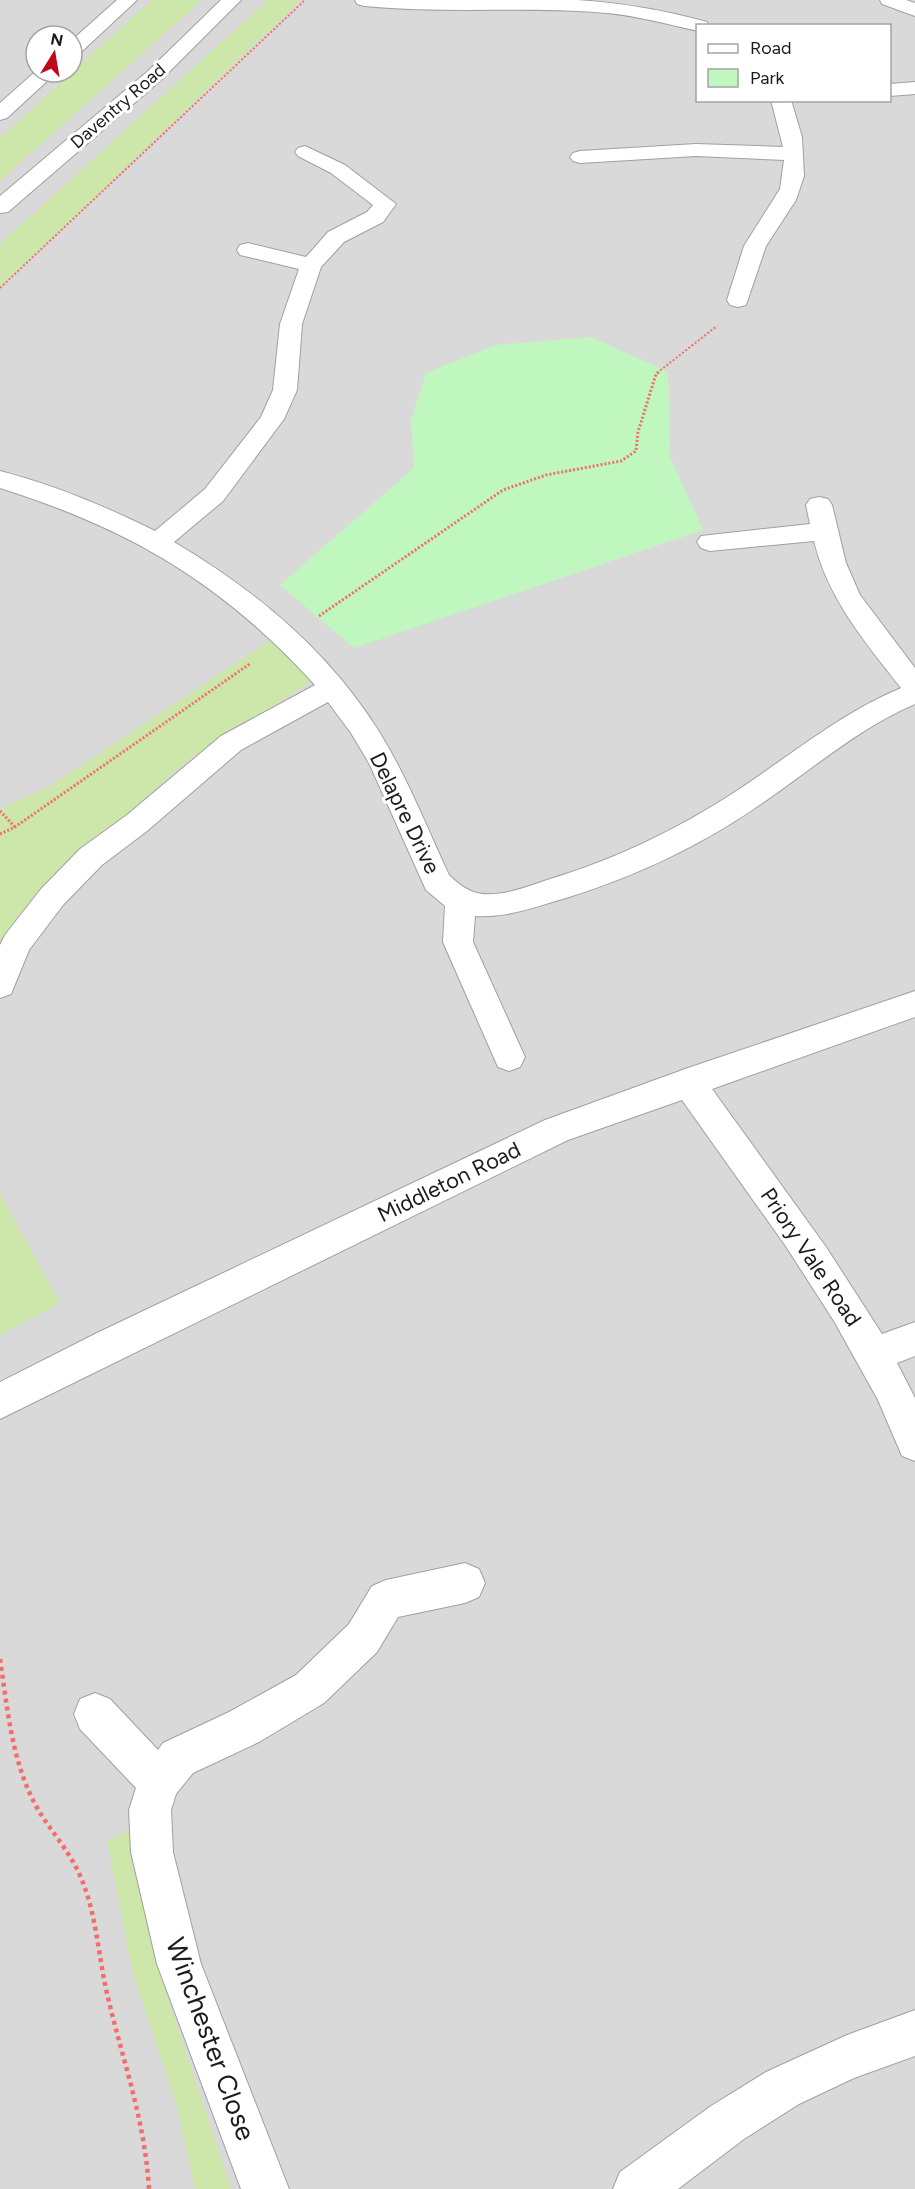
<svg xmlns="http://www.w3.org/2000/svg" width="915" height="2189" viewBox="0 0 915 2189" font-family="Figtree,sans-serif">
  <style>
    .residential { fill: #dad9d9; fill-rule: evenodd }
    .grass { fill: #cde6a9 }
    .park { fill: #c0f7bf }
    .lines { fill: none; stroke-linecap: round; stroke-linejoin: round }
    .minor-casing { stroke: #a0a0a0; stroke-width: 2 }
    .path-far2 { stroke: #f46c6c; stroke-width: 2; stroke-dasharray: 2 2; stroke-linecap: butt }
    .path-far1 { stroke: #f46c6c; stroke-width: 3; stroke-dasharray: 2 2; stroke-linecap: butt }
    .path { stroke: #f46c6c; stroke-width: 4.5; stroke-dasharray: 4 4; stroke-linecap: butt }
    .minor { fill: #fff; fill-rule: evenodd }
    .labels { text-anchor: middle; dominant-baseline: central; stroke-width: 6; stroke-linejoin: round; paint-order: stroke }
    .far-street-label { font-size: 18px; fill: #1c1c1c; stroke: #fff }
    .street-label { font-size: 22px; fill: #1c1c1c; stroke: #fff }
    .near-street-label { font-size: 27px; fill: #1c1c1c; stroke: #fff }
  </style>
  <rect width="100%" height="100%" fill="#ede8e2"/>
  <path class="residential" d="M0 0H915V2189H0ZM698 26H890V100H698ZM36 36H72V72H36Z"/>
  <path class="grass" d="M152 0H202L0 181V138Z
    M268 0H301L0 288V244Z
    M275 637 311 673 308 684 191 758 36 893 0 953V809L52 785Z
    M0 1194 60 1303 0 1335Z
    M134 1829 157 1965 231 2189H195L177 2107 133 1974 107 1841Z"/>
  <path class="park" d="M591 337 668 372 670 457 703 530 354 648 280 585 414 468 411 421 426 373 496 345Z"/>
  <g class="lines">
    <defs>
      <path id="minor" d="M117 0H137L79 54 72 56V40Z
        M221 0H241L161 80 8 212 0 213V196L147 72Z
        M355 0H577C622 3 664 10 707 22L709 26H698V31C667 24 638 16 607 13 526 6 446 14 364 6L357 4Z
        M880 0H906L915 3V16L882 4Z
        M36 71 57 72 7 118 0 120V103Z
        M915 82V94L890 96V84Z
        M771 100H791L802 137 804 176 796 200 766 246 746 305 738 307 730 305 727 300 744 246 780 189 784 160 696 156 580 163 573 161 570 157 573 153 580 151 696 144 783 147Z
        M305 146 345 165 396 204 383 222 344 242 321 267 302 324 297 390 284 419 223 501 174 542C257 591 331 653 381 735 408 779 427 828 449 875 455 881 462 887 471 891 494 901 528 886 550 879 616 859 678 829 735 792 790 756 839 714 901 688 865 642 828 599 814 541L710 551 701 548 697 542 701 536 810 524 806 505 810 499 819 497 828 499 832 505 846 563 860 595 915 668V704C857 729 810 771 758 806 700 846 636 876 569 897 538 906 508 918 475 916L473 942 525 1057 520 1067 509 1071 498 1067 443 942 445 906 426 890 369 763 351 733 328 702 241 750 147 831 102 865 63 905 29 950 11 994 0 998V945L5 935 41 889 80 849 127 815 221 736 315 685C222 583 130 529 0 488V471C54 485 105 506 155 531L205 489 261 417 273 390 280 324 299 269 240 255 237 250 240 245 248 243 306 257 328 232 367 212 373 205 331 173 298 156 295 152 298 148Z
        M915 991V1017L712 1089 826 1247 882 1334 915 1322V1356L897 1363 915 1398V1461L902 1456 878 1400 834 1321 785 1245 682 1100 568 1140 0 1419V1382L99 1332 545 1120 688 1068Z
        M465 1563 479 1569 485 1583 479 1597 465 1603 398 1617 377 1652 324 1703 259 1742 193 1773 176 1794 171 1810 173 1852 201 1964 289 2189H241L157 1964 131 1852 129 1810 136 1788 80 1729 74 1714 80 1699 95 1693 110 1699 158 1750 163 1743 229 1712 296 1675 349 1624 372 1586 386 1580Z
        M915 2010V2056L854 2078 799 2104 744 2139 678 2189H613L620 2172 711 2106 766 2072 847 2035Z"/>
    </defs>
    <use href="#minor" class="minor-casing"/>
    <path class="path-far2" d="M0 288 305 0
      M657 373 717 326"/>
    <path class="path-far1" d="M319 616 503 490 546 475 621 461 636 451 638 432 656 374 659 372
      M0 811 15 827
      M0 834 15 827 251 663"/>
    <path class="path" d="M0 1659C7 1705 11 1754 31 1796 44 1825 69 1848 81 1878 96 1913 98 1952 106 1989 121 2056 145 2119 149 2189"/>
    <use href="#minor" class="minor"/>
  </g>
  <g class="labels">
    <g class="far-street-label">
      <text transform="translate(118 106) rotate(-41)">Daventry Road</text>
    </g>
    <g class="street-label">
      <text transform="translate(405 813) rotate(64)">Delapre Drive</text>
      <text transform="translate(449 1182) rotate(-26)">Middleton Road</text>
      <text transform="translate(811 1257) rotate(56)">Priory Vale Road</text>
    </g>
    <g class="near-street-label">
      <text transform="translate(211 2039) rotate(70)">Winchester Close</text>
    </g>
  </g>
  <rect x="696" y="24" width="195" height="78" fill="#ffffff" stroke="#a4a4a4" stroke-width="1.5"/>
  <rect x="708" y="44" width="30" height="9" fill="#ffffff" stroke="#a4a4a4" stroke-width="1.5"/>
  <text x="750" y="54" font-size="18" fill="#1c1c1c">Road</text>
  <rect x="708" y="69" width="30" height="18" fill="#c0f7bf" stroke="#a4a4a4" stroke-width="1.5"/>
  <text x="750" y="84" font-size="18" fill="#1c1c1c">Park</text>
  <g transform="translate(54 54) rotate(11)"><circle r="28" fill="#ffffff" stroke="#a4a4a4" stroke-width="1.5"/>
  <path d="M0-4.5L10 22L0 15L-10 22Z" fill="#c0081a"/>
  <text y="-9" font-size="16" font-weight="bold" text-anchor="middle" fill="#1c1c1c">N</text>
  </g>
</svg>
